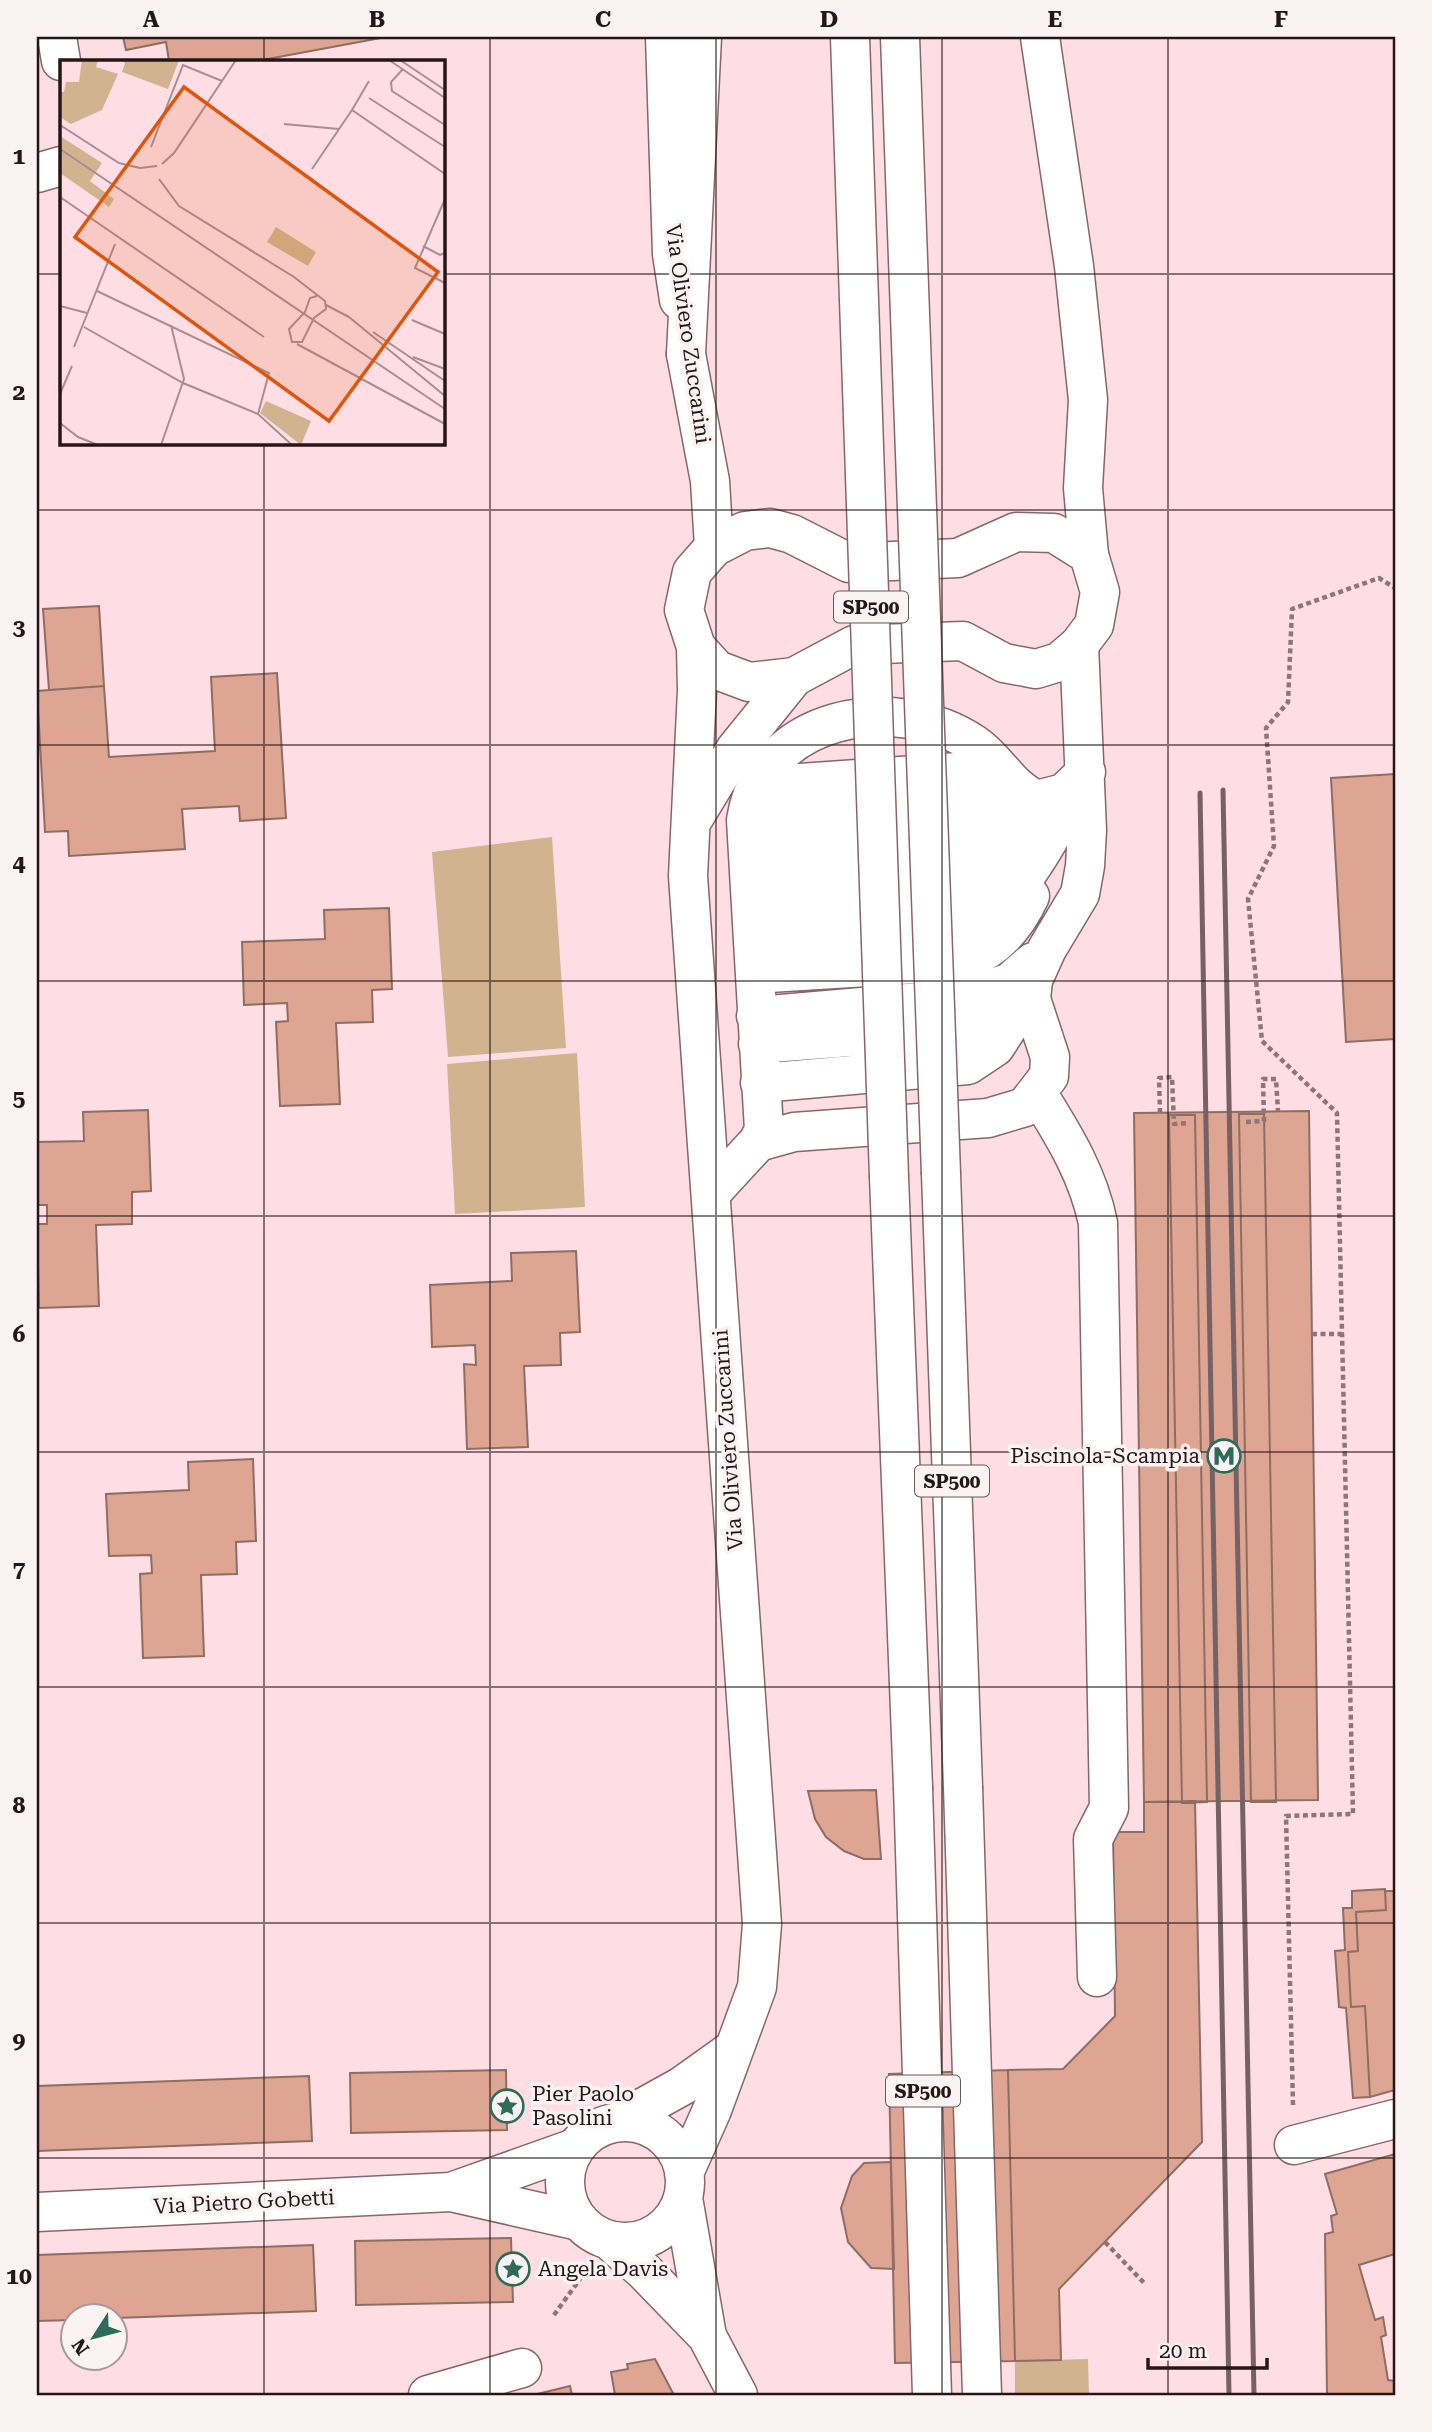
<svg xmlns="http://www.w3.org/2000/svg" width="1432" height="2432" viewBox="0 0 1432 2432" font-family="'Roboto Serif',serif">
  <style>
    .green { fill: #d1b38f }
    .building { fill: #dfa593; stroke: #8e6d62; stroke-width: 2 }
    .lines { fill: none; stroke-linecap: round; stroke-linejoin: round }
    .minor-casing { stroke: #88656c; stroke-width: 41 }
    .major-casing { stroke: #88656c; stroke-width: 41 }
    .highway-casing { stroke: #88656c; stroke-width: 41 }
    .path { stroke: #8d767a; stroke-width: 4.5; stroke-dasharray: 5 3.5; stroke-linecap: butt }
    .minor { stroke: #fff; stroke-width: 38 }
    .major { stroke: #fff; stroke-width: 38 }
    .highway { stroke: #fff; stroke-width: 38 }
    .rail { stroke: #766165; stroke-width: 5 }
    .highway-bridge-casing { stroke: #88656c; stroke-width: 41; stroke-linecap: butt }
    .highway-bridge { stroke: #fff; stroke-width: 38 }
    .grid { fill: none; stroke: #251719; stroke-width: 2; stroke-opacity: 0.55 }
    .labels { text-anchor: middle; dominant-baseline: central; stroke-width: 7; stroke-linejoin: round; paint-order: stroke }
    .shield { fill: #fbf2f4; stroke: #65595b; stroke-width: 2 }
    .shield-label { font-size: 19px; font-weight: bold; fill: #251719 }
    .street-label { font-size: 21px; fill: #251719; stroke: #fbf2f4 }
    .poi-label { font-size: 21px; fill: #251719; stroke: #fbf2f4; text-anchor: start }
    .inset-road { fill: none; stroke: #a78e93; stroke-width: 2 }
    .view { fill: #de560d; fill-opacity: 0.15; stroke: #de560d; stroke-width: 3.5 }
    .inset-edge { fill: none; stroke: #251719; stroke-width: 3.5 }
    .neatline { fill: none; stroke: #251719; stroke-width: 2.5 }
    .grid-label { font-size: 23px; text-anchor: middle; font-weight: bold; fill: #251719 }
  </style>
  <rect width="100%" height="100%" fill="#fedee4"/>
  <path class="green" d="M552 837 566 1048 448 1057 432 852Z
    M577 1053 585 1207 455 1214 447 1064Z
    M1088 2359 1089 2395H1015V2361Z"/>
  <path class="building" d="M123 37H386L257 61H169L166 42 126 50Z
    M99 606 104 686 49 690 43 609Z
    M277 673 286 818 240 821 239 806 182 809 185 849 69 856 68 831 45 832 37 691 104 686 109 757 215 751 211 677Z
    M1395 774V1039L1346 1042 1331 778Z
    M389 908 392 989 372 990 373 1022 336 1023 340 1104 280 1106 276 1022 288 1021 287 1003 244 1005 242 942 325 939 324 910Z
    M148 1110 151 1191 132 1192V1224L96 1225 99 1306 39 1308 37 1224H47V1205H37V1142L84 1141 83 1112Z
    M1309 1111 1318 1800 1144 1802 1134 1113Z
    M1239 1114H1264L1276 1802H1251Z
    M1169 1115H1195L1207 1802 1182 1803Z
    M576 1251 580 1332 560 1333 561 1365 524 1366 528 1447 467 1449 464 1364 476 1365 475 1345 432 1347 430 1285 512 1281 511 1253Z
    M253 1459 256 1541 236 1542 237 1574 201 1575 204 1656 143 1658 140 1574 152 1573 151 1555 109 1556 106 1494 189 1490 188 1462Z
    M876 1790 881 1859H864L844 1851 826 1837 815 1819 808 1791Z
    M1195 1801 1202 2142 1059 2289 1061 2360 1015 2361 1008 2070 1063 2069 1115 2016 1113 1832H1144V1802Z
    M1385 1889 1386 1910 1356 1912 1358 1951 1348 1952 1351 2007 1365 2006 1370 2097 1353 2098 1346 2008 1339 2007 1335 1951 1345 1950 1343 1908H1352V1891Z
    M1385 1891H1395V2090L1370 2097 1365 2006 1351 2007 1348 1952 1358 1951 1356 1912 1386 1910Z
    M506 2070 507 2130 351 2133 350 2073Z
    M1008 2070 1015 2361 895 2363 889 2074Z
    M309 2076 312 2141 37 2151V2086Z
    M1395 2154V2254L1359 2265 1375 2320 1383 2317 1386 2335 1381 2337 1388 2380 1395 2381V2395H1327L1325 2234 1333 2232 1331 2216 1337 2214 1325 2174Z
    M891 2162 894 2269 871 2268 848 2242 841 2208 852 2176 864 2163Z
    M511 2238 513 2302 356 2305 355 2241Z
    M313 2245 316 2311 116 2318 74 2316V2320L37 2321V2255Z
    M655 2359 674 2395H615L611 2372 628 2369 627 2364Z
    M570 2386 572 2395H537V2394Z"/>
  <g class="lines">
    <defs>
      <path id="minor" d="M57 37 61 61
        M665 37 672 254 679 300
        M37 173 61 166
        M756 786 958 772 1014 786
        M746 820 1037 800
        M748 852 977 837 1020 825
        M750 882 962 868 1001 852 1055 817
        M752 912 962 898 977 892 1015 866
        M753 943 963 928C1020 907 1055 828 1083 777
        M755 974 964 961C996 950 1016 926 1030 896
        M756 1016 966 998 1010 982 1033 962
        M758 1044 967 1028 1012 1008
        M760 1083 968 1065 995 1047 1006 1030 1012 1008 1033 980 1047 949 1080 894 1085 866 1087 830 1079 645
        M1038 1094C1064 1136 1088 1174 1098 1223L1109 1808 1093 1839 1097 1977
        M758 1142 794 1132 988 1118 1025 1107 1049 1076 1050 1057 1031 999 1033 980
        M711 1193 758 1142 764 1130 746 820C762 715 895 691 974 744 998 760 1009 788 1037 800L1064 793 1086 772
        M1294 2145 1395 2119
        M451 2192 575 2148
        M37 2212 451 2192 579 2221
        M428 2395 522 2368"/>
      <path id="major" d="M686 354 710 481 714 547
        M692 821 735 750 794 677
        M617 2122 682 2086 731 2051
        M565 2182a60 60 0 1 1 120 0a60 60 0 1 1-120 0Z
        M684 2173 712 2110 757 1987 762 1924 688 876 697 690 696 647 684 610 692 572 714 547 745 531 770 528 792 534 849 563 958 558 1016 532 1054 533 1089 555 1100 592 1094 625 1079 645 1059 662 1036 669 1004 663 963 641 854 645 794 677 749 682 717 670 696 647
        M683 2198 707 2336
        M609 2240 644 2271 707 2336 738 2395"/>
      <path id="highway" d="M1040 37 1074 266 1088 400 1083 488 1089 555
        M686 354 702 37
        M941 1174 963 1787
        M889 1177 913 1787"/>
    </defs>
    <use href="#minor" class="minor-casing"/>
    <use href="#major" class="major-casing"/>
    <use href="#highway" class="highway-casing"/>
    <path class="path" d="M1160 1113 1159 1078 1172 1077 1174 1124 1188 1123
      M1246 1122 1264 1121 1263 1079H1276L1278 1111
      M1312 1334H1342
      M1293 2105 1286 1816 1353 1814 1337 1113 1262 1041 1248 899 1274 846 1266 728 1288 702 1292 609 1379 578 1395 588
      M1105 2242 1146 2285
      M554 2315 585 2272"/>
    <use href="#minor" class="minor"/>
    <use href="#major" class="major"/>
    <use href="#highway" class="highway"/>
    <path class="rail" d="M1223 790 1254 2395
      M1200 793 1229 2395"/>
    <defs>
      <path id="highway-bridge" d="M850 37 889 1177
        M900 37 941 1174
        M913 1787 932 2395
        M963 1787 982 2395"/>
    </defs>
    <use href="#highway-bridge" class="highway-bridge-casing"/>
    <use href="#highway-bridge" class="highway-bridge"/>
  </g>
  <path class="grid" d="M264 37V61M490 37V2395M716 37V2395M942 37V2395M1168 37V2395M37 274H61M443 274H1395M264 443V2395M37 510H1395M37 745H1395M37 981H1395M37 1216H1395M37 1452H1395M37 1687H1395M37 1923H1395M37 2158H1395"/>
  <defs>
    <symbol id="metro-ring" viewBox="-11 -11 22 22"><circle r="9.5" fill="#fbf2f4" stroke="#2e6c59" stroke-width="1.5"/><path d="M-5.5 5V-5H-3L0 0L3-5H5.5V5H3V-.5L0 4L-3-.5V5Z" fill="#2e6c59"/></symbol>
    <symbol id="sight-ring" viewBox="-11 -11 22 22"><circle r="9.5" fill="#fbf2f4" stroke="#2e6c59" stroke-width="1.5"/><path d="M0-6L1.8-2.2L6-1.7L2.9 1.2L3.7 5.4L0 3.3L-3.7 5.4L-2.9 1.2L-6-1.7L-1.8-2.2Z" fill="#2e6c59"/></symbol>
  </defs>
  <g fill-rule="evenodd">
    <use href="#metro-ring" x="1205" y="1437" width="38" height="38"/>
    <use href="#sight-ring" x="488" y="2087" width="38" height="38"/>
    <use href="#sight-ring" x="494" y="2250" width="38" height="38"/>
  </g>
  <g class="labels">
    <g class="shield">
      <rect x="834" y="591.5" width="74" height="31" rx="5"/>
      <rect x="915" y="1465.5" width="74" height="31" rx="5"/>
      <rect x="886" y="2075.5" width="74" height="31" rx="5"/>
    </g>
    <g class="shield-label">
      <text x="871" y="607">SP500</text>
      <text x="952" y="1481">SP500</text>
      <text x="923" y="2091">SP500</text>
    </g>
    <g class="street-label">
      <text transform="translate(688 334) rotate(82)">Via Oliviero Zuccarini</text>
      <text transform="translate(728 1440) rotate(-94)">Via Oliviero Zuccarini</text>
      <text transform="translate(244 2202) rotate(-3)">Via Pietro Gobetti</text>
    </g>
    <g class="poi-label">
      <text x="1200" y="1456" text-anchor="end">Piscinola-Scampia</text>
      <text x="532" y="2094">Pier Paolo<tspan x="532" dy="24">Pasolini</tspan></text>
      <text x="538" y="2269">Angela Davis</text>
    </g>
  </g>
  <g transform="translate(60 60)">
    <rect width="385" height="385" fill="#fedee4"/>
    <path d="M22 0H38L36 7 58 14 42 50 11 64 0 57V32H4L6 22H19ZM60 0H119L108 29 62 12 65 3ZM0 76 42 103 30 121 54 139 49 147 0 113ZM216 167 256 192 248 206 207 182ZM206 341 251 361 241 385 200 353Z" fill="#d1b38f"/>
    <path class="inset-road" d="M329 0 385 38M340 0 385 30M343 9 331 22 332 31 385 65M309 21 292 50 385 114M309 38 385 87M224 64 279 69M0 65 59 103 80 108 97 106M91 87 123 5 162 21M0 89 385 349M102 104 114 93 176 0M252 109 292 50M99 119 119 146 234 217 265 241 266 249 254 258 242 282H232L229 269 245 252 250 238 257 236M0 137 204 277M385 139 355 208 385 223M363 186 380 195 385 193M37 231 209 313 198 354M266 245 289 257M0 246 27 253M289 257 385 336M352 260 385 274M24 267 123 323 198 354 232 385M313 272 385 321M237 284 385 364M14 287 55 184M353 297 385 309M0 334 12 306M0 363 18 377 38 385M101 385 124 319 111 265"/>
    <path class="view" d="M124 27 378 212 269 361 15 177Z"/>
    <rect width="385" height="385" class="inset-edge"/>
  </g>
  <rect width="1432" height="2432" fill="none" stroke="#fbf2f4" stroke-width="77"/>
  <g transform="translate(94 2337) rotate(234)"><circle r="33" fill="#fbf2f4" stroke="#a59a9c" stroke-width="2"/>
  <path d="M0-5L12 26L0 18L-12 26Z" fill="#2e6c59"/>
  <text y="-10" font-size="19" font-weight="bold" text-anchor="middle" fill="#251719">N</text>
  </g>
  <path d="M1148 2358v10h119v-10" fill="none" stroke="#251719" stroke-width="3.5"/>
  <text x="1159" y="2358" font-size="21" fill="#251719" stroke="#fbf2f4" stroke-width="5" paint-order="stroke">20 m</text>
  <rect x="38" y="38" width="1356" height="2356" class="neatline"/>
  <g class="grid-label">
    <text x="151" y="27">A</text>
    <text x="377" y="27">B</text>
    <text x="603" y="27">C</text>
    <text x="829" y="27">D</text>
    <text x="1055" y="27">E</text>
    <text x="1281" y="27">F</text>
    <text x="19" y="164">1</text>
    <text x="19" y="400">2</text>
    <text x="19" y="635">3</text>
    <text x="19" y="871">4</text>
    <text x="19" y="1106">5</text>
    <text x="19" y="1342">6</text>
    <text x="19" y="1577">7</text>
    <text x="19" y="1813">8</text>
    <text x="19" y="2048">9</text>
    <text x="19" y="2284">10</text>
  </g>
</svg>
